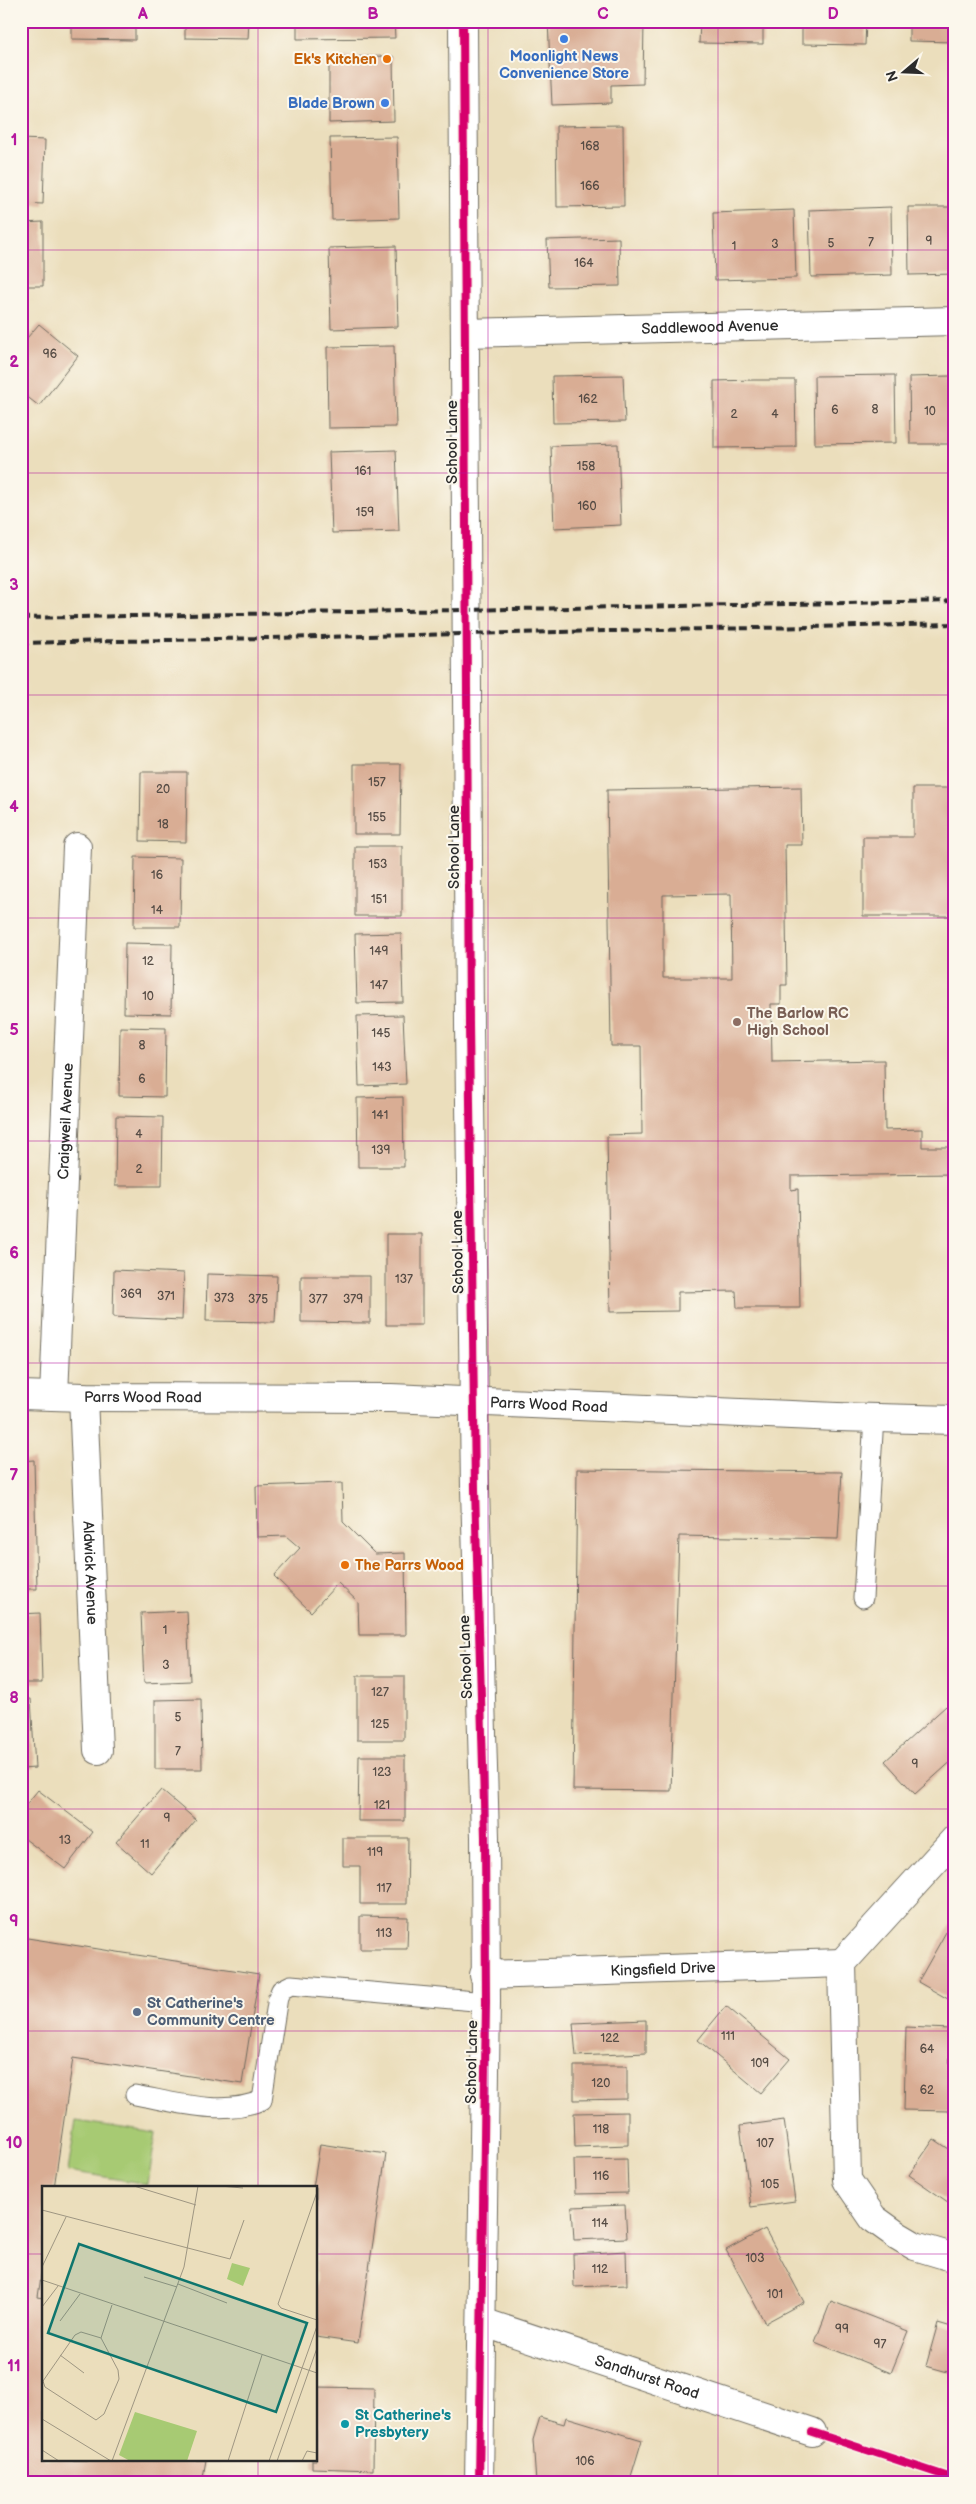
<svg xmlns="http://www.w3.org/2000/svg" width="976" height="2504" viewBox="0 0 976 2504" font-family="'Balsamiq Sans',sans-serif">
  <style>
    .green { fill: #a7ca73; stroke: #697a4f }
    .building { fill: #d9ad94; fill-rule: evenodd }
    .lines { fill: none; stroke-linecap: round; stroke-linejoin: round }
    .service-casing { stroke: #6e6a5e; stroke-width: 21 }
    .minor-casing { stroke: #6e6a5e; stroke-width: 30 }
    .tertiary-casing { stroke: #6e6a5e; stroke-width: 30 }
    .service { stroke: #fff; stroke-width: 19 }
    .minor { stroke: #fff; stroke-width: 28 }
    .tertiary { stroke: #fff; stroke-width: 28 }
    .rail { stroke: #2b2b2b; stroke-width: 4; stroke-dasharray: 8 4; stroke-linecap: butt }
    .cycleway-casing { stroke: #fbf7ec; stroke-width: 11 }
    .cycleway { stroke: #d6006c; stroke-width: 8 }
    .grid { fill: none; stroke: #b5179e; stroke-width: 1; stroke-opacity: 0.55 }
    .shop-dot { fill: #3f7fe0; stroke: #fbf7ec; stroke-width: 2 }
    .food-dot { fill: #e8710a; stroke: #fbf7ec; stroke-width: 2 }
    .education-dot { fill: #8d6e63; stroke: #fbf7ec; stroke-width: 2 }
    .service-dot { fill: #5c6f8a; stroke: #fbf7ec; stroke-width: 2 }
    .culture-dot { fill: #0f9aa8; stroke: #fbf7ec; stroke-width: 2 }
    .labels { text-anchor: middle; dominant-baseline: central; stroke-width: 4; stroke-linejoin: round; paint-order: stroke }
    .number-label { font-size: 12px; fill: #564c45 }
    .shop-label { font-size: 15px; font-weight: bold; fill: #366cbe; stroke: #fbf7ec }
    .food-label { font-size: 15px; font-weight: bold; fill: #c56008; stroke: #fbf7ec; text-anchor: end }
    .street-label { font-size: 15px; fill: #2b2b2b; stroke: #fbf7ec }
    .education-label { font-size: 15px; font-weight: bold; fill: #785e54; stroke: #fbf7ec; text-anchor: start }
    .service-label { font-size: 15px; font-weight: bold; fill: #4e5e75; stroke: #fbf7ec; text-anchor: start }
    .culture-label { font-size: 15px; font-weight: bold; fill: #0d838f; stroke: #fbf7ec; text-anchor: start }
    .inset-road { fill: none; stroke: #9e9682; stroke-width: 1 }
    .view { fill: #0f766e; fill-opacity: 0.15; stroke: #0f766e; stroke-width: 2.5 }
    .inset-edge { fill: none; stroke: #2b2b2b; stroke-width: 2.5 }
    .neatline { fill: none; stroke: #b5179e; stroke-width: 2 }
    .grid-label { font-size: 16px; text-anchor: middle; font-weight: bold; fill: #b5179e }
  </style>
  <rect width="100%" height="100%" fill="#fbf7ec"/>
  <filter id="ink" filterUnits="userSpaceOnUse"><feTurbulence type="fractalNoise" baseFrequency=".02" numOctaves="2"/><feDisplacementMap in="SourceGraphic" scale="10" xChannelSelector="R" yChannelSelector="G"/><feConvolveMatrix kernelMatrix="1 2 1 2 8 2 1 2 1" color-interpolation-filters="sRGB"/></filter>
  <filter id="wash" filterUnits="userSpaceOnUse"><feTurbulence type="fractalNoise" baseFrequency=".0096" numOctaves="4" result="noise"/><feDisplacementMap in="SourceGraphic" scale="20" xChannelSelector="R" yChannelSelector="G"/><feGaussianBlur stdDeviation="1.12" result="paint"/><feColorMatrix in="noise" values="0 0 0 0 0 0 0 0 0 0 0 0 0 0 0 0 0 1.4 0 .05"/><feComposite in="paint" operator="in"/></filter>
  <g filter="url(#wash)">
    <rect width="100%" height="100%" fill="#ebdebc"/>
    <path class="green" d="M76 2121 156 2133 148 2184 68 2171Z"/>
    <g id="blocks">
      <path class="building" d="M72 21H135V40L72 39Z
        M185 21H249L248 39 185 38Z
        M297 21H394L395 38 297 39Z
        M548 21H644L643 84 611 85V103L552 105Z
        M700 21H763V44L699 43Z
        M802 21H866L865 45 802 44Z
        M909 21H955V42L909 41Z
        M393 56 394 121 329 123V57Z
        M623 125 624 206 557 207 556 126Z
        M397 137 399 218 332 220 330 138Z
        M21 139 45 140 43 204 21 203Z
        M891 207 892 275 811 277 809 210Z
        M908 207H955V274L909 275Z
        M794 210 796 278 715 280 713 213Z
        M43 222V286H21V223Z
        M619 238 620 286 549 287 547 240Z
        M396 246 398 327 331 329 329 248Z
        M39 324 78 356 39 406 21 392V345Z
        M394 346 396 427 328 428 327 347Z
        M623 375 625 422 553 423 552 376Z
        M895 375 896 443 815 444 814 376Z
        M950 376H955V444H910L909 377Z
        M754 380H795L796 447 714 448V381Z
        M618 444 621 525 554 528 551 446Z
        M396 450 399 531 332 533 329 452Z
        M354 764H401L400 834H354Z
        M141 772H187L186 842 140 841Z
        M801 787 802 845H785L787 985H781V1004H771L772 1062 884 1060 885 1130 922 1129V1147H955V1174L791 1176V1190L798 1189 800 1308H737L736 1291 678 1292V1311L610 1312 607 1135 642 1134 641 1046H611L607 790ZM731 894 732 978H663V895Z
        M913 788H955V916H863V837H913Z
        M355 846H402V916H355Z
        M135 857 181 858 180 927H134Z
        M401 933 403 1002 357 1003 355 934Z
        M125 943 172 944 171 1014 124 1013Z
        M403 1015 406 1084 359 1086 357 1016Z
        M120 1027 166 1028 165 1097 119 1096Z
        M403 1097 404 1167H358L357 1098Z
        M116 1116 163 1117 162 1186H115Z
        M386 1234H422V1325H386Z
        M114 1270 184 1273 182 1320 113 1317Z
        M207 1274 277 1276 275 1322 206 1321Z
        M301 1276H370V1323L301 1322Z
        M34 1460 37 1589H21V1461Z
        M577 1469 842 1472 838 1539 679 1536 671 1791 573 1790Z
        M342 1483 343 1522 375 1554 405 1553 406 1635H359L358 1602 338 1583 311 1612 274 1576 300 1548 286 1536 257 1537 256 1486Z
        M187 1611 190 1681 144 1683 141 1613Z
        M40 1613 42 1683H21V1614Z
        M357 1676H404V1740H357Z
        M21 1699H31L35 1768 21 1769Z
        M201 1699 202 1769H155V1700Z
        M946 1706 955 1715V1758L915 1794 885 1761Z
        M359 1756H405V1821H358Z
        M38 1790 93 1832 65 1869 21 1836V1811Z
        M161 1790 196 1820 151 1873 116 1842Z
        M343 1838H408L407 1904H360V1866H343Z
        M360 1916 408 1917 407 1949H360Z
        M955 1916V2003L918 1982Z
        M21 1937 259 1974 242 2084 73 2058 54 2188H44V2255L38 2297 44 2298V2460H206L202 2483H21Z
        M726 2006 790 2059 761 2093 698 2040Z
        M646 2020V2053L576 2056 573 2023Z
        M906 2027 950 2029 949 2111 904 2110Z
        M574 2066H627V2099L574 2100Z
        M628 2112V2145L575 2147 574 2113Z
        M784 2120 795 2201 751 2207 740 2126Z
        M934 2139 955 2153V2207L909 2175Z
        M320 2144 386 2154 358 2343 316 2337V2188H313Z
        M627 2159 628 2193 575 2194 574 2160Z
        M625 2205 627 2238 574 2240 572 2207Z
        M765 2229 804 2302 765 2323 726 2250Z
        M626 2251 627 2285 574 2287 573 2254Z
        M831 2301 908 2331 891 2373 815 2342Z
        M938 2323 955 2328V2374L926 2366Z
        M316 2387 374 2388 373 2470 312 2468V2460H316Z
        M540 2417 564 2424 566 2417 642 2440 629 2483H536L533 2440Z"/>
    </g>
  </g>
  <g filter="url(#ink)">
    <use href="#blocks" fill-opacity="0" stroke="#6e6a5e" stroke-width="1"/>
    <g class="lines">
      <defs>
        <path id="service" d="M863 1598 874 1417
          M135 2095C175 2102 223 2117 262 2100L278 1997 281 1990 291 1985 486 2002"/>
        <g id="minor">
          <path id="s1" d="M465 333 955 321"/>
          <path id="s2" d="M54 1396 77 847"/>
          <path id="s3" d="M83 1397 98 1750"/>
          <path d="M955 1839 842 1963 847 2180 873 2218 898 2236 915 2246 955 2258"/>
          <path id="s4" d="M484 1975 842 1963"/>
          <path id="s5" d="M482 2322 812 2432"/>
        </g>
        <g id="tertiary">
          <path d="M463 21 469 1025 475 1489 485 1837 486 2002 479 2483"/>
          <path id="s6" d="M21 1395 83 1397 391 1398 837 1417 955 1420"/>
        </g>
      </defs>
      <use href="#service" class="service-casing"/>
      <use href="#minor" class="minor-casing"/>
      <use href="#tertiary" class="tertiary-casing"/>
      <use href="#service" class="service"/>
      <use href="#minor" class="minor"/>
      <use href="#tertiary" class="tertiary"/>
      <path class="rail" d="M21 618 955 601
        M21 643 955 624"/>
      <defs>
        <path id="cycleway" d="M463 21 469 1025 475 1489 485 1837 486 2002 479 2483
          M812 2432 955 2479"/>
      </defs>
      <use href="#cycleway" class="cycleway-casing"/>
      <use href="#cycleway" class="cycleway"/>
    </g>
  </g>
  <path class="grid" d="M258 21V2188M488 21V2483M718 21V2483M21 250H955M21 473H955M21 695H955M21 918H955M21 1141H955M21 1363H955M21 1586H955M21 1809H955M21 2031H955M21 2254H44M316 2254H955M258 2460V2483"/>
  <g class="shop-dot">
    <circle cx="564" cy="39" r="5"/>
    <circle cx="385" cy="103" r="5"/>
  </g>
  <g class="food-dot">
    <circle cx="387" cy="59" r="5"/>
    <circle cx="345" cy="1565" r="5"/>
  </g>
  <circle class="education-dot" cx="737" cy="1022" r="5"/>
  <circle class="service-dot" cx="137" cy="2012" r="5"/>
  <circle class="culture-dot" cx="345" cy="2424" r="5"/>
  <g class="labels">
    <g class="number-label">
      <text x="590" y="146">168</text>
      <text x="590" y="186">166</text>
      <text x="929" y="241">9</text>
      <text x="871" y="242">7</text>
      <text x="831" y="243">5</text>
      <text x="775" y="244">3</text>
      <text x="734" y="246">1</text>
      <text x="584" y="263">164</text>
      <text x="50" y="354">96</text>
      <text x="588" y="399">162</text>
      <text x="875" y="409">8</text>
      <text x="835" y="410">6</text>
      <text x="930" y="411">10</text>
      <text x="734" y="414">2</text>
      <text x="775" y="414">4</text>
      <text x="586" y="466">158</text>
      <text x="363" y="471">161</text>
      <text x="587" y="506">160</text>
      <text x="365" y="512">159</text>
      <text x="377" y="782">157</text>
      <text x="163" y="789">20</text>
      <text x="377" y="817">155</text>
      <text x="163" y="824">18</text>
      <text x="378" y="864">153</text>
      <text x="157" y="875">16</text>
      <text x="379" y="899">151</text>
      <text x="157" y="910">14</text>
      <text x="379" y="951">149</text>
      <text x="148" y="961">12</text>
      <text x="379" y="985">147</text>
      <text x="148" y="996">10</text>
      <text x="381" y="1033">145</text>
      <text x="142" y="1045">8</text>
      <text x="382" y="1067">143</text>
      <text x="142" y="1079">6</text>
      <text x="380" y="1115">141</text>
      <text x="139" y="1134">4</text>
      <text x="381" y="1150">139</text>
      <text x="139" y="1169">2</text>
      <text x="404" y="1279">137</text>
      <text x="131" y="1294">369</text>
      <text x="166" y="1296">371</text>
      <text x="224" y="1298">373</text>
      <text x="258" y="1299">375</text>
      <text x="318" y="1299">377</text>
      <text x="353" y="1299">379</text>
      <text x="165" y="1630">1</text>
      <text x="166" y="1665">3</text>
      <text x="380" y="1692">127</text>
      <text x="178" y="1717">5</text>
      <text x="380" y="1724">125</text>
      <text x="178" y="1751">7</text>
      <text x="915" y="1764">9</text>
      <text x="382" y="1772">123</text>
      <text x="382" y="1805">121</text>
      <text x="167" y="1818">9</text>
      <text x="65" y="1840">13</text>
      <text x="145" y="1844">11</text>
      <text x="375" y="1852">119</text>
      <text x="384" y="1888">117</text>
      <text x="384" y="1933">113</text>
      <text x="728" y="2036">111</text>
      <text x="610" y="2038">122</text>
      <text x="927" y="2049">64</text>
      <text x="760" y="2063">109</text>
      <text x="601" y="2083">120</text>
      <text x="927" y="2090">62</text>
      <text x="601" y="2129">118</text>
      <text x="765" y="2143">107</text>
      <text x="601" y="2176">116</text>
      <text x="770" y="2184">105</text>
      <text x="600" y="2223">114</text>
      <text x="755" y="2258">103</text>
      <text x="600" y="2269">112</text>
      <text x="775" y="2294">101</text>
      <text x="842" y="2329">99</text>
      <text x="880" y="2344">97</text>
      <text x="585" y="2461">106</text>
    </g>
    <g class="shop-label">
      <text x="564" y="56">Moonlight News<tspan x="564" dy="17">Convenience Store</tspan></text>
      <text x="375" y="103" text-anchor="end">Blade Brown</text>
    </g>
    <g class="food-label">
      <text x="377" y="59">Ek's Kitchen</text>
      <text x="355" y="1565" text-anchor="start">The Parrs Wood</text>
    </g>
    <g class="street-label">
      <text stroke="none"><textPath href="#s1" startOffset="245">Saddlewood Avenue</textPath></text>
      <text transform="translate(452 442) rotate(-90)">School Lane</text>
      <text transform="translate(454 847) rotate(-90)">School Lane</text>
      <text stroke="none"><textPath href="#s2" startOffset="275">Craigweil Avenue</textPath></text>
      <text transform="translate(458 1252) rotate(-91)">School Lane</text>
      <text stroke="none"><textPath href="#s6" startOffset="122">Parrs Wood Road</textPath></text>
      <text stroke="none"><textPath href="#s6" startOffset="528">Parrs Wood Road</textPath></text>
      <text stroke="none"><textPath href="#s3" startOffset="176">Aldwick Avenue</textPath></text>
      <text transform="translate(466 1657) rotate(-92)">School Lane</text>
      <text stroke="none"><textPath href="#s4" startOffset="179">Kingsfield Drive</textPath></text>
      <text transform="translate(472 2062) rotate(-89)">School Lane</text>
      <text stroke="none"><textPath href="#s5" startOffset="174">Sandhurst Road</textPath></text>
    </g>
    <g class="education-label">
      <text x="747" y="1013">The Barlow RC<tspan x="747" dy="17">High School</tspan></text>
    </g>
    <g class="service-label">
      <text x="147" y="2003">St Catherine's<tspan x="147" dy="17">Community Centre</tspan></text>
    </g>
    <g class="culture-label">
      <text x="355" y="2415">St Catherine's<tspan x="355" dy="17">Presbytery</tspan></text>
    </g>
  </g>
  <g transform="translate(42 2186)">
    <rect width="275" height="275" fill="#ebdebc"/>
    <path d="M190 77 208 82 201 100 185 93ZM93 226 155 245 145 275H88L77 269Z" fill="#a7ca73"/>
    <path class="inset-road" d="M92 0 154 19M178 0 201 2M275 6 236 118 239 122 275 134M0 24 188 73 202 34M0 81 24 31M102 91 135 101M0 94 275 187M136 98 185 117M0 121 16 100M18 135 38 108M59 152 39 146 33 149 1 195 3 201 54 234 62 228 77 193 76 184 59 152 70 119M18 169 42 187M0 233 69 275M0 264 17 275M70 275 142 81 156 0M186 275 220 169M227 275 275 140M235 275 275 162M260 275 265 265 275 267"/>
    <path class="view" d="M37 58 265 137 234 226 6 147Z"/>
    <rect width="275" height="275" class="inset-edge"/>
  </g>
  <rect width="976" height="2504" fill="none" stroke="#fbf7ec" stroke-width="55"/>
  <g transform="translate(904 72) rotate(251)" stroke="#fbf7ec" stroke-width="4" paint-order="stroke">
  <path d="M0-4L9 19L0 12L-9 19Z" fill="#2b2b2b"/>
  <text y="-8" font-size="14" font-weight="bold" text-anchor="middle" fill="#2b2b2b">N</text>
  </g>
  <rect x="28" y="28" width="920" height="2448" class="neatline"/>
  <g class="grid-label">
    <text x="143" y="19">A</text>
    <text x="373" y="19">B</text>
    <text x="603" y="19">C</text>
    <text x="833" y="19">D</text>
    <text x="14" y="145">1</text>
    <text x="14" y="367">2</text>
    <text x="14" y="590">3</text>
    <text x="14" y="812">4</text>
    <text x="14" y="1035">5</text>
    <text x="14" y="1258">6</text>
    <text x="14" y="1480">7</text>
    <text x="14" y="1703">8</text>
    <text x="14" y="1926">9</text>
    <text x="14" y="2148">10</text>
    <text x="14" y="2371">11</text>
  </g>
</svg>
